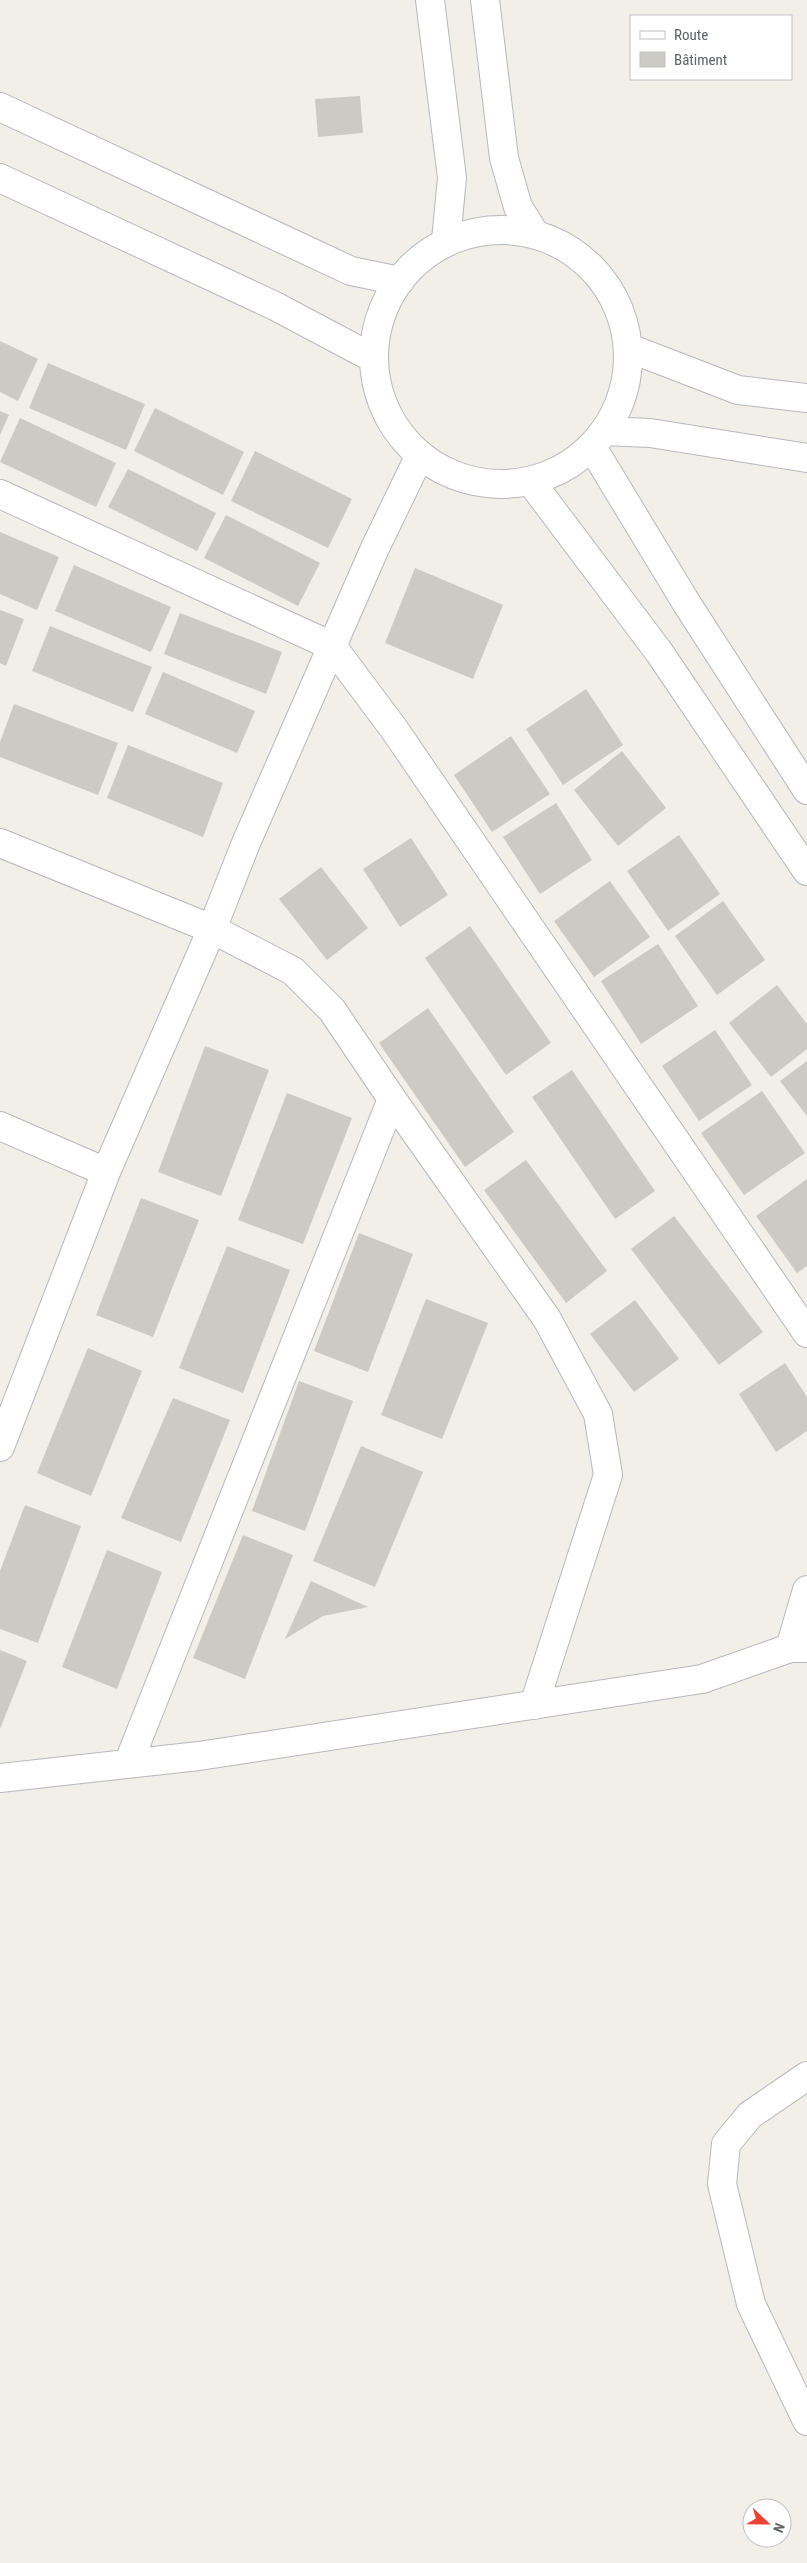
<svg xmlns="http://www.w3.org/2000/svg" width="807" height="2563" viewBox="0 0 807 2563" font-family="'Roboto Condensed',sans-serif">
  <style>
    .building { fill: #cccac5 }
    .lines { fill: none; stroke-linecap: round; stroke-linejoin: round }
    .minor-casing { stroke: #b5b8bc; stroke-width: 30 }
    .tertiary-casing { stroke: #b5b8bc; stroke-width: 30 }
    .minor { stroke: #fff; stroke-width: 28 }
    .tertiary { stroke: #fff; stroke-width: 28 }
  </style>
  <rect width="100%" height="100%" fill="#f1efe8"/>
  <path class="building" d="M360 96 363 133 318 137 315 99Z
    M0 341 38 359 18 401 0 392Z
    M48 363 145 404 126 450 29 408Z
    M155 408 244 452 223 495 134 451Z
    M0 411 9 415 0 435Z
    M20 418 116 463 96 507 0 462Z
    M255 451 352 499 328 548 231 501Z
    M128 469 216 513 197 551 108 507Z
    M226 515 320 563 298 606 204 558Z
    M0 532 59 557 37 610 0 594Z
    M74 565 171 607 151 652 55 611Z
    M415 568 503 605 473 679 385 643Z
    M0 610 24 619 6 666 0 663Z
    M180 613 282 652 266 694 164 654Z
    M50 626 152 667 133 712 32 671Z
    M163 672 255 711 237 753 145 714Z
    M586 689 623 745 563 785 526 729Z
    M14 704 118 743 98 795 0 757V742Z
    M511 736 550 794 492 832 454 775Z
    M128 745 223 783 203 837 107 798Z
    M622 751 666 808 618 846 574 790Z
    M556 803 592 860 540 894 503 837Z
    M679 835 720 894 668 931 627 871Z
    M411 838 448 895 400 927 363 869Z
    M321 867 368 928 327 960 279 899Z
    M610 881 650 937 594 977 554 921Z
    M723 901 765 960 717 995 675 936Z
    M470 926 551 1043 506 1075 425 958Z
    M658 944 698 1006 641 1044 601 981Z
    M777 985 807 1024V1049L771 1077 729 1023Z
    M428 1008 514 1132 465 1167 379 1043Z
    M715 1030 752 1085 699 1121 662 1066Z
    M205 1046 269 1070 221 1196 158 1172Z
    M807 1061V1116L780 1081Z
    M572 1070 655 1191 615 1219 532 1097Z
    M762 1091 805 1153 744 1195 701 1133Z
    M287 1093 352 1118 303 1244 238 1220Z
    M526 1160 607 1271 566 1303 484 1190Z
    M807 1179V1266L797 1273 756 1216Z
    M141 1198 199 1220 153 1337 96 1315Z
    M674 1216 763 1332 719 1365 631 1249Z
    M359 1233 413 1254 368 1372 314 1351Z
    M227 1246 290 1270 243 1393 179 1368Z
    M426 1299 488 1323 442 1439 381 1415Z
    M635 1300 679 1359 634 1392 590 1334Z
    M88 1348 142 1371 91 1496 37 1473Z
    M785 1363 807 1397V1431L776 1452 739 1394Z
    M299 1381 353 1401 305 1531 252 1511Z
    M173 1398 230 1420 181 1542 121 1518Z
    M361 1446 423 1472 375 1587 313 1561Z
    M25 1505 81 1526 38 1643 0 1629V1571Z
    M243 1535 293 1555 245 1679 193 1658Z
    M107 1550 162 1572 117 1689 62 1667Z
    M311 1581 368 1607 323 1616 285 1639Z
    M0 1650 27 1661 0 1729Z"/>
  <g class="lines">
    <defs>
      <path id="minor" d="M0 494 332 646 394 729 807 1333
        M0 843 212 929 293 971 332 1010 392 1099 547 1319 598 1414 608 1475 534 1705
        M0 1126 106 1172
        M0 1447 106 1172 212 929 246 843 375 548 420 455
        M790 1648 807 1590
        M128 1764 392 1099
        M0 1778 199 1756 702 1679 790 1648H807
        M807 2076 750 2115 726 2144 722 2184 751 2304 807 2421"/>
      <path id="tertiary" d="M430 0 452 178 446 240
        M485 0 504 158 518 207 535 234
        M0 107 351 271 400 281
        M0 178 275 306 371 357
        M374 357a127 127 0 1 1 254 0a127 127 0 1 1-254 0Z
        M629 348 738 390 807 398
        M604 431 650 433 807 458
        M592 447 687 604 807 790
        M531 482 659 652 807 871"/>
    </defs>
    <use href="#minor" class="minor-casing"/>
    <use href="#tertiary" class="tertiary-casing"/>
    <use href="#minor" class="minor"/>
    <use href="#tertiary" class="tertiary"/>
  </g>
  <rect x="630" y="15" width="162" height="65" fill="#ffffff" stroke="#bfc1c3"/>
  <rect x="640" y="31" width="25" height="8" fill="#ffffff" stroke="#bfc1c3"/>
  <text x="674" y="40" font-size="15" fill="#5f6368">Route</text>
  <rect x="640" y="52" width="25" height="15" fill="#cccac5" stroke="#bfc1c3"/>
  <text x="674" y="65" font-size="15" fill="#5f6368">Bâtiment</text>
  <g transform="translate(767 2523) rotate(112)"><circle r="24" fill="#ffffff" stroke="#bfc1c3"/>
  <path d="M0-4L9 19L0 12L-9 19Z" fill="#ea4335"/>
  <text y="-8" font-size="14" font-weight="bold" text-anchor="middle" fill="#5f6368">N</text>
  </g>
</svg>
